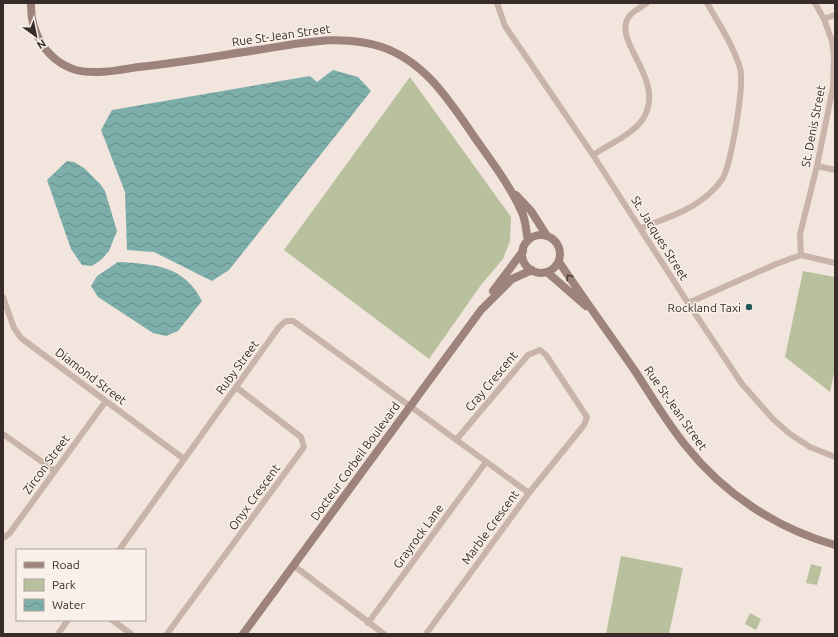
<svg xmlns="http://www.w3.org/2000/svg" width="838" height="637" viewBox="0 0 838 637" font-family="Ubuntu,sans-serif">
  <style>
    .green { fill: #b9c09d }
    .water { fill: url(#water-waves) }
    .lines { fill: none; stroke-linecap: round; stroke-linejoin: round }
    .street { stroke: #c9b4a9; stroke-width: 6 }
    .secondary { stroke: #9d837b; stroke-width: 8 }
    .oneway { stroke: #50423e }
    .poi-dot { fill: #205754; stroke: #f9f0e9; stroke-width: 1.5 }
    .labels { text-anchor: middle; dominant-baseline: central; stroke-width: 3; stroke-linejoin: round; paint-order: stroke }
    .street-label { font-size: 12px; fill: #372c29; stroke: #f9f0e9 }
    .poi-label { font-size: 12px; fill: #372c29; stroke: #f9f0e9; text-anchor: end }
  </style>
  <defs>
    <pattern id="water-waves" width="16" height="10" patternUnits="userSpaceOnUse"><rect width="16" height="10" fill="#7daeaa"/><path d="M0 5q4-4 8 0t8 0" fill="none" stroke="#678e8a"/></pattern>
  </defs>
  <rect width="100%" height="100%" fill="#f1e5dd"/>
  <path class="green" d="M410 77 511 217 510 241 503 259 481 285 429 359 284 250Z
    M803 271 835 277V368L830 392 785 357Z
    M621 556 683 568 669 634H606Z
    M811 564 822 567 817 585 806 583Z
    M750 613 761 619 756 630 745 624Z"/>
  <path class="water" d="M333 70 358 77 371 91 229 270 212 281 154 252 127 250 125 192 101 130 112 110 310 76 317 82Z
    M67 161 74 162 84 168 101 185 105 191 117 231 109 251 101 260 92 266 82 265 71 249 47 180Z
    M118 262C153 264 184 265 202 301L178 331 166 336 153 333 98 297 91 286 97 276Z"/>
  <g class="lines">
    <path class="street" d="M497 3 505 26 593 155 688 303 742 384 773 419 790 434 810 447 835 457
      M824 19 835 15
      M593 155C609 144 632 135 643 119 667 80 613 43 628 18 631 12 642 7 647 3
      M817 166 835 170
      M641 228C666 218 694 210 713 190 717 187 720 182 723 178 731 162 745 85 740 68 733 45 719 24 707 3
      M801 255 800 234 817 166 833 87 834 57 832 41 824 19 815 3
      M3 297 14 328 21 338 184 459
      M688 303 776 264 801 255 835 263
      M3 434 55 471
      M3 538 9 534 106 401
      M119 550 279 327 286 321H293L303 328 529 493
      M293 565 384 634
      M112 620 131 634
      M368 623 486 462
      M58 634 68 620
      M167 634 304 447 301 437 236 387
      M426 634 529 493 584 425 587 417 546 355 540 350 528 355 456 440"/>
    <path class="secondary" d="M31 3C30 33 47 61 76 70 95 75 119 70 138 67 178 63 217 56 257 50 299 44 340 33 382 47 425 62 448 99 473 135 491 161 511 186 523 215 526 223 526 232 528 240
      M516 195 531 211 547 236
      M522 254a19 19 0 1 1 38 0a19 19 0 1 1-38 0Z
      M559 262C584 299 610 335 635 371 652 397 667 423 686 446 724 494 776 528 835 545
      M547 272 586 306
      M493 291 523 251
      M243 634 481 310 512 279 532 270"/>
  </g>
  <defs><path id="oneway-chevron" d="M-2-3.5L2.5 0L-2 3.5" fill="none" stroke-width="1.6" stroke-linecap="round" stroke-linejoin="round"/></defs>
  <use class="oneway" href="#oneway-chevron" transform="translate(569 277) rotate(-125)"/>
  <circle class="poi-dot" cx="749" cy="307" r="4"/>
  <g class="labels">
    <g class="street-label">
      <text transform="translate(281 35) rotate(-8)">Rue St-Jean Street</text>
      <text transform="translate(813 126) rotate(-79)">St. Denis Street</text>
      <text transform="translate(660 238) rotate(58)">St. Jacques Street</text>
      <text transform="translate(237 367) rotate(-54)">Ruby Street</text>
      <text transform="translate(91 376) rotate(37)">Diamond Street</text>
      <text transform="translate(491 381) rotate(-50)">Cray Crescent</text>
      <text transform="translate(676 408) rotate(55)">Rue St-Jean Street</text>
      <text transform="translate(355 461) rotate(-54)">Docteur Corbeil Boulevard</text>
      <text transform="translate(46 464) rotate(-54)">Zircon Street</text>
      <text transform="translate(254 497) rotate(-54)">Onyx Crescent</text>
      <text transform="translate(490 527) rotate(-54)">Marble Crescent</text>
      <text transform="translate(418 536) rotate(-54)">Grayrock Lane</text>
    </g>
    <g class="poi-label">
      <text x="741" y="307">Rockland Taxi</text>
    </g>
  </g>
  <rect width="838" height="637" fill="none" stroke="#372c29" stroke-width="8"/>
  <rect x="16" y="549" width="130" height="72" fill="#f9f0e9" stroke="#aba29c"/>
  <rect x="24" y="562" width="20" height="6" fill="#9d837b" stroke="#aba29c"/>
  <text x="52" y="569" font-size="12" fill="#372c29">Road</text>
  <rect x="24" y="579" width="20" height="12" fill="#b9c09d" stroke="#aba29c"/>
  <text x="52" y="589" font-size="12" fill="#372c29">Park</text>
  <rect x="24" y="599" width="20" height="12" fill="url(#water-waves)" stroke="#aba29c"/>
  <text x="52" y="609" font-size="12" fill="#372c29">Water</text>
  <g transform="translate(36 36) rotate(147)" stroke="#f9f0e9" stroke-width="3" paint-order="stroke">
  <path d="M0-3L7 15L0 10L-7 15Z" fill="#372c29"/>
  <text y="-6" font-size="11" font-weight="bold" text-anchor="middle" fill="#372c29">N</text>
  </g>
</svg>
